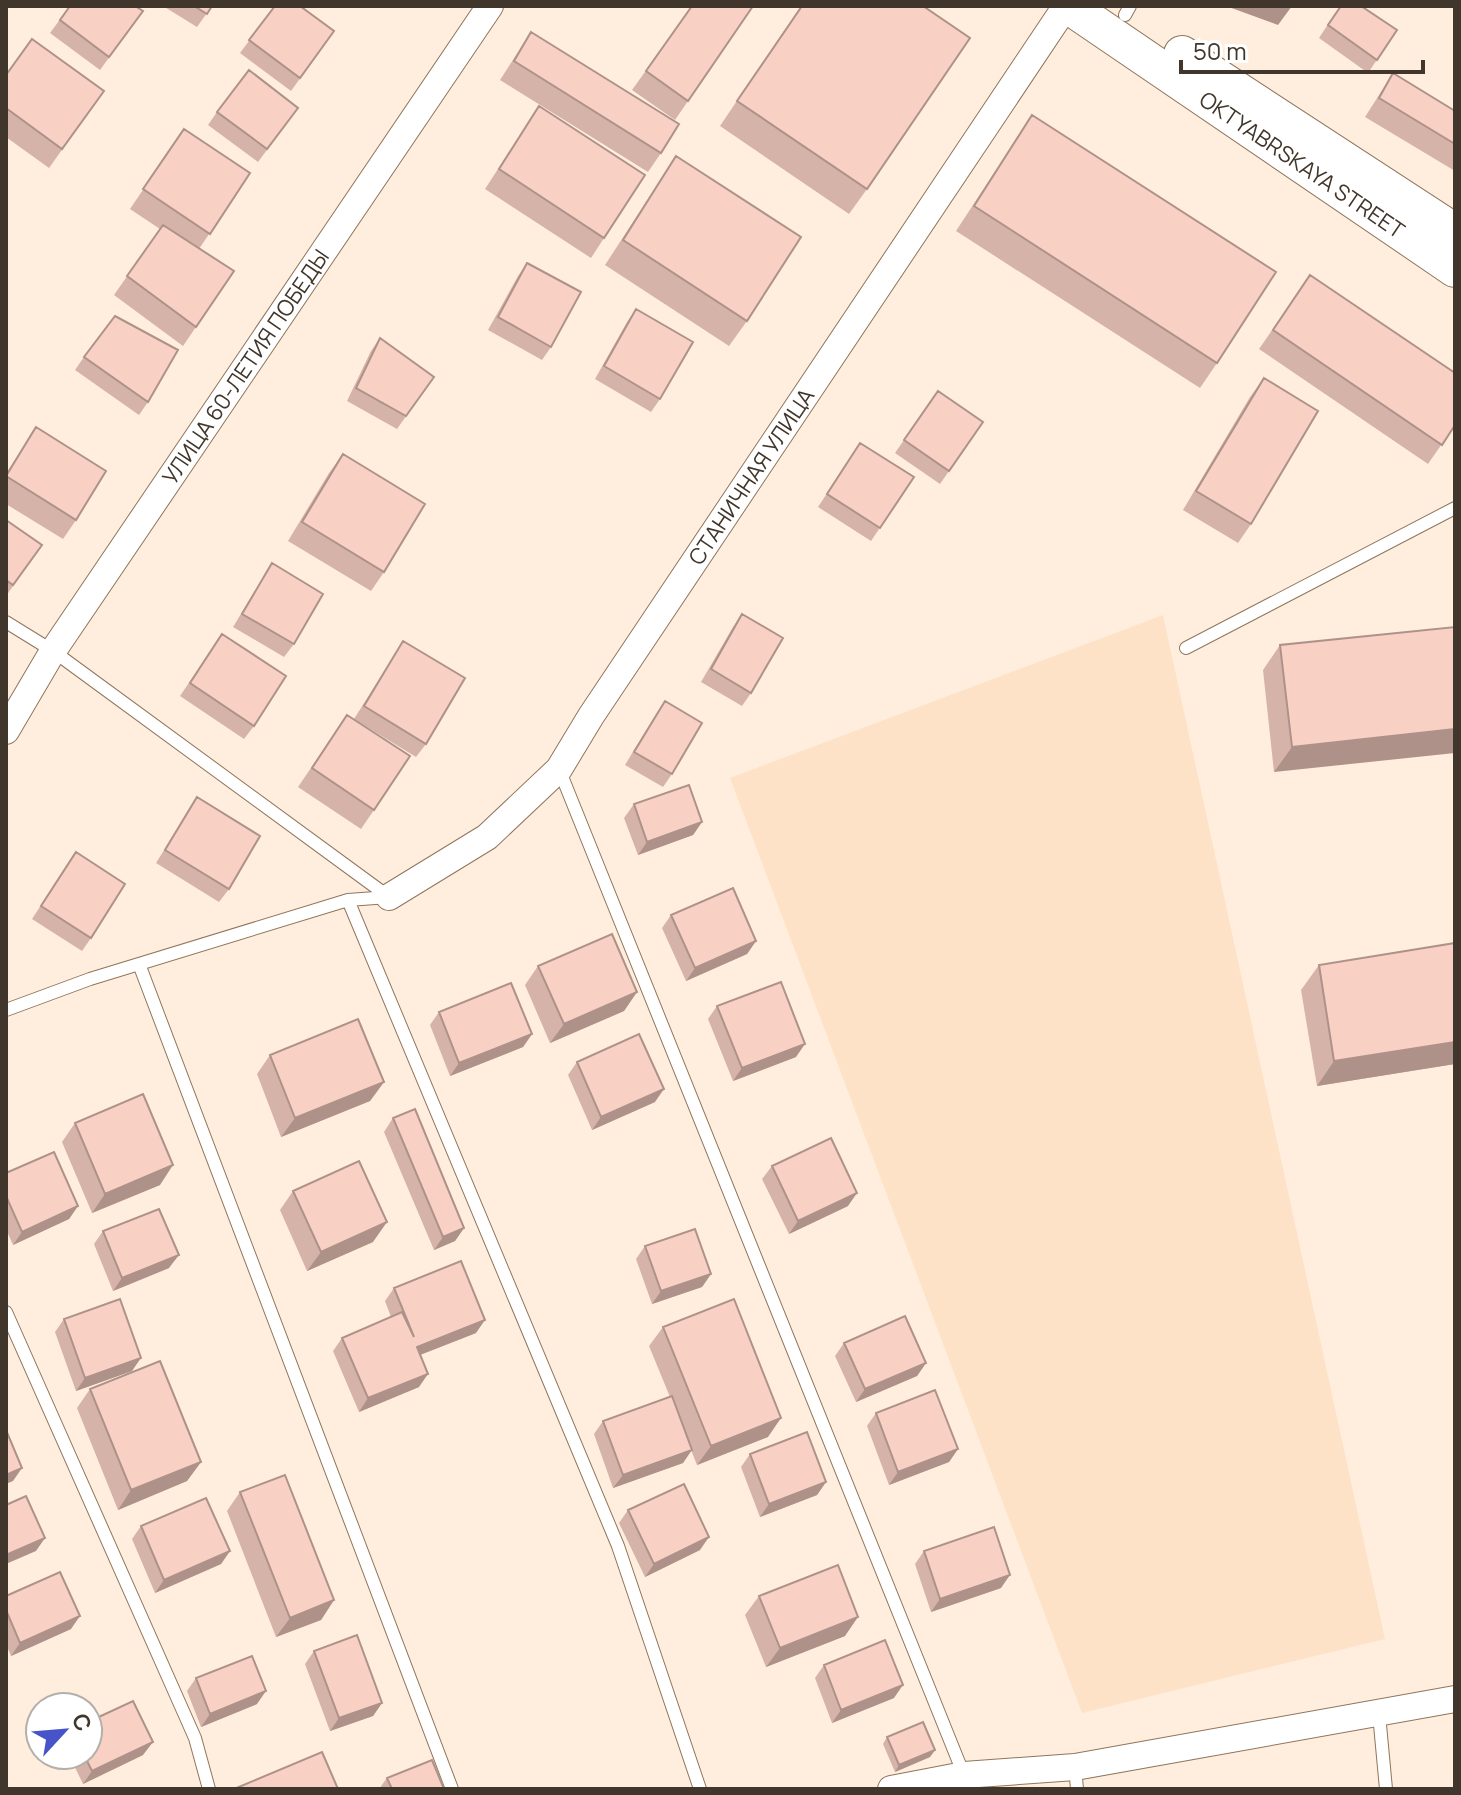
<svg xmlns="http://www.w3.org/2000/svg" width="1461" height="1795" viewBox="0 0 1461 1795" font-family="Manrope,sans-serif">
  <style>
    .built { fill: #fde2c7 }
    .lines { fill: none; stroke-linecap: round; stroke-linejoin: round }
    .lane-casing { stroke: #8f765c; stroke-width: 14 }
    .street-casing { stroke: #8f765c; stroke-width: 28 }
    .secondary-casing { stroke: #8f765c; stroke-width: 38 }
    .lane { stroke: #fff; stroke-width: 12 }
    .street { stroke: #fff; stroke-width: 26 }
    .secondary { stroke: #fff; stroke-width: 36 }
    .wall { fill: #d5b3a9 }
    .shaded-wall { fill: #ae9289 }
    .building { fill: #f8d0c4; stroke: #ae9289; stroke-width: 2 }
    .labels { text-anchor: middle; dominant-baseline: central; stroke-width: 8; stroke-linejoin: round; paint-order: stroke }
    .street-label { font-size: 22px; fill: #41362b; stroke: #fff }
  </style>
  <rect width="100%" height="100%" fill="#fed"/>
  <path class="built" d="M1163 615 1385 1639 1082 1713 730 778Z"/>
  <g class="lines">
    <defs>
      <path id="lane" d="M1125 15 1130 6
        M6 622 53 651 389 897
        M1186 648 1455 508
        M559 769 964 1775
        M348 900 618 1546 700 1789
        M139 964 452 1789
        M6 1010 90 979 348 900 389 897
        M6 1312 195 1738 209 1789
        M1379 1714 1386 1789
        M1075 1767 1077 1789"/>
      <g id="street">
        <path id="s1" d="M6 731 53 651 490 6"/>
        <path id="s2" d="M389 897 487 837 559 769 591 716 1066 6"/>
        <path d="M891 1789 964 1775 1075 1767 1455 1699"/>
      </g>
      <g id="secondary">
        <path id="s3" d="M1069 6 1455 269"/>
        <path d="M1182 54 1455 232"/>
      </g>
    </defs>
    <use href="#lane" class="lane-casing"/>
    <use href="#street" class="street-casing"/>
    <use href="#secondary" class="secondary-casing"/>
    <use href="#lane" class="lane"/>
    <use href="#street" class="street"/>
    <use href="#secondary" class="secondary"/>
  </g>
  <path class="wall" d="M70 6 143 11 100 70 50 33Z
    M163 6H212L197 27Z
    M275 6 334 31 291 91 240 53Z
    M692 6H753L675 120 632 90Z
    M801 6 867 189 849 214 720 126Z
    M1340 6 1397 30 1368 73 1319 38Z
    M531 32 661 153 648 172 500 80Z
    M1393 73 1455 111V171L1365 117Z
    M6 75 104 91 49 168 6 137Z
    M539 106 604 238 591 258 485 189Z
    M298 108 258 162 208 125 217 112Z
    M1032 115 1217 363 1200 388 956 231Z
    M184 129 250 173 199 249 234 271 183 346 114 295 160 229 130 209Z
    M676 156 747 321 729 346 605 265Z
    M527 263 551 347 542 360 488 330 518 276Z
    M1310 275 1455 425 1428 464 1259 349Z
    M636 309 660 399 651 412 595 379 627 322Z
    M380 338 434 377 397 429 347 401 371 351Z
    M84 357 148 402 139 415 75 370Z
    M1264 378 1251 524 1238 543 1183 510 1250 397Z
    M938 391 983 422 940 484 895 453Z
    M36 427 76 520 63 539 6 504V474Z
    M860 443 914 477 871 541 818 507Z
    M343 454 384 572 371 591 288 541 329 473Z
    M6 520 42 545 6 596Z
    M272 563 294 644 284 657 233 627Z
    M742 614 751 693 742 706 701 682 733 627Z
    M1455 627 1274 772 1263 670 1280 645Z
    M222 634 254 726 244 739 180 696Z
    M403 641 426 744 416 757 354 719Z
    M665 701 672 774 663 787 625 765 656 714Z
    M334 734 374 810 361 829 298 787Z
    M197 797 229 889 219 902 156 863Z
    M634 804 702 822 693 835 638 855 624 818Z
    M67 865 91 938 82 951 32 919Z
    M671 915 756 941 747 954 686 981 662 928Z
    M1455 943V1064L1317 1086 1301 990 1319 965Z
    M538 966 637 992 624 1011 550 1043 525 985Z
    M717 1006 796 1057 733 1081 708 1019Z
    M439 1012 532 1034 523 1047 450 1076 430 1025Z
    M270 1055 384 1082 370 1101 281 1137 257 1074Z
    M577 1062 655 1102 592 1130 568 1075Z
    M393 1118 464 1228 455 1241 434 1250 384 1132Z
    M75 1123 160 1185 92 1213 62 1142Z
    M772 1166 848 1206 789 1234 762 1179Z
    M6 1173 78 1206 69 1219 13 1245 6 1229Z
    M293 1191 373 1242 307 1271 280 1210Z
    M103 1231 169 1268 113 1291 94 1244Z
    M645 1246 711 1274 702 1287 652 1304 636 1259Z
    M394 1288 476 1333 420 1355 419 1387 359 1412 333 1351 342 1338 391 1317 385 1301Z
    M64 1319 132 1371 76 1391 55 1332Z
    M663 1327 768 1437 697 1465 691 1450 683 1463 613 1488 594 1434 603 1421 670 1397 649 1346Z
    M844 1343 926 1363 917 1376 856 1402 835 1356Z
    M90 1389 201 1462 187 1481 118 1510 77 1408Z
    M876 1413 958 1449 949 1462 889 1485 867 1426Z
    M750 1454 826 1482 817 1495 760 1517 741 1467Z
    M240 1492 334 1600 321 1620 276 1637 227 1511Z
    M628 1510 700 1550 645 1577 619 1523Z
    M141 1526 230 1551 221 1564 155 1593 132 1539Z
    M924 1551 1001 1588 931 1612 915 1564Z
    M6 1596 71 1629 11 1656 6 1644Z
    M759 1596 845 1636 766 1667 745 1615Z
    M314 1651 382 1703 373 1716 330 1731 305 1664Z
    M824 1665 894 1698 832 1723 815 1678Z
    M196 1678 257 1704 201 1727 187 1691Z
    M887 1737 935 1750 930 1757 895 1772 883 1744Z
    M69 1755H143L83 1784Z
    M387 1778 444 1789H379Z"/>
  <path class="shaded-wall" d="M1226 6H1292L1278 25Z
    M1455 729V753L1274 772 1292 747Z
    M702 822 693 835 638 855 647 842Z
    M756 941 747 954 686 981 695 968Z
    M637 992 624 1011 550 1043 564 1024Z
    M532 1034 523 1047 450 1076 459 1063Z
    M1455 1042V1064L1317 1086 1334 1061Z
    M805 1044 796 1057 733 1081 742 1068Z
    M384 1082 370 1101 281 1137 295 1118Z
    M664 1089 655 1102 592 1130 601 1117Z
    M173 1165 160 1185 92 1213 105 1194Z
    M857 1193 848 1206 789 1234 798 1221Z
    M78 1206 69 1219 13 1245 22 1232Z
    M387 1222 373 1242 307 1271 321 1252Z
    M464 1228 455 1241 434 1250 443 1237Z
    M179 1255 169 1268 113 1291 122 1278Z
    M711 1274 702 1287 652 1304 661 1291Z
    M485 1320 476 1333 407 1360 417 1347Z
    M141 1358 132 1371 76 1391 85 1378Z
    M926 1363 917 1376 856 1402 865 1389Z
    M428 1374 419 1387 359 1412 368 1398Z
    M781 1418 768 1437 697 1465 711 1446Z
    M958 1449 949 1462 889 1485 898 1472Z
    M692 1450 683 1463 613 1488 623 1475Z
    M201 1462 187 1481 118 1510 131 1490Z
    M22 1468 13 1481 6 1484V1475Z
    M826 1482 817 1495 760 1517 769 1504Z
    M709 1537 700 1550 645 1577 654 1564Z
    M45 1538 36 1551 6 1564V1555Z
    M230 1551 221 1564 155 1593 164 1580Z
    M1010 1575 1001 1588 931 1612 940 1599Z
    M334 1600 321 1620 276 1637 290 1618Z
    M80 1616 71 1629 11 1656 20 1643Z
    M858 1617 845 1636 766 1667 780 1648Z
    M903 1685 894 1698 832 1723 841 1710Z
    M266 1691 257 1704 201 1727 210 1714Z
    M382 1703 373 1716 330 1731 339 1718Z
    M153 1742 143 1755 83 1784 92 1771Z
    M935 1750 930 1757 895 1772 899 1765Z"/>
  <path class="building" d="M70 6H135L143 11 109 57 60 20Z
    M194 6H212L207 14Z
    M275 6H300L334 31 300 78 249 40Z
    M692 6H753L688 101 646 71Z
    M802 6H923L970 38 867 189 737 101Z
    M1341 6H1361L1397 30 1377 60 1328 25Z
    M531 32 679 124 661 153 514 61Z
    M32 39 104 91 62 149 6 108V75Z
    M249 70 298 108 267 149 217 112Z
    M1393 73 1455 111V144L1379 98Z
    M539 106 645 175 604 238 499 169Z
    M1032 115 1276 272 1217 363 974 206Z
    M184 129 250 173 210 234 143 189Z
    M676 156 801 237 747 321 623 240Z
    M163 225 234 271 196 327 127 276Z
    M527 263 581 292 551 347 498 317Z
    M1310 275 1455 373V425L1442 445 1273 330Z
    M636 309 693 342 660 399 604 366Z
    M115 316 178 350 148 402 84 357Z
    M380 338 434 377 406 416 356 388Z
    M1264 378 1318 411 1251 524 1196 491Z
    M938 391 983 422 949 471 904 440Z
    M36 427 106 471 76 520 6 476Z
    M860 443 914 477 880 528 827 494Z
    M343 454 425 504 384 572 302 522Z
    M6 520 42 545 13 585 6 580Z
    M272 563 323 594 294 644 242 614Z
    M742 614 783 638 751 693 711 669Z
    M1455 627V729L1292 747 1280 645Z
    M222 634 286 676 254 726 190 683Z
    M403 641 465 678 426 744 364 706Z
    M665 701 702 723 672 774 634 752Z
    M347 715 410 756 374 810 312 768Z
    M689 785 702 822 647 842 634 804Z
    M197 797 260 836 229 889 165 850Z
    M76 852 125 884 91 938 41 906Z
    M733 888 756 941 695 968 671 915Z
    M612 934 637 992 564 1024 538 966Z
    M1455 943V1042L1334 1061 1319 965Z
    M781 982 805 1044 742 1068 717 1006Z
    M511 983 532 1034 459 1063 439 1012Z
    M358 1019 384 1082 295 1118 270 1055Z
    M639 1034 664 1089 601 1117 577 1062Z
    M143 1094 173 1165 105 1194 75 1123Z
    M415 1109 464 1228 443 1237 393 1118Z
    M831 1138 857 1193 798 1221 772 1166Z
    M54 1152 78 1206 22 1232 6 1196V1173Z
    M359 1161 387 1222 321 1252 293 1191Z
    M159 1209 179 1255 122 1278 103 1231Z
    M695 1229 711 1274 661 1291 645 1246Z
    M461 1261 485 1320 417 1347 428 1374 368 1398 342 1338 402 1312 414 1337 394 1288Z
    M120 1299 141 1358 85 1378 64 1319Z
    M734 1299 781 1418 711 1446 663 1327Z
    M905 1316 926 1363 865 1389 844 1343Z
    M160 1361 201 1462 131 1490 90 1389Z
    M935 1390 958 1449 898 1472 876 1413Z
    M672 1396 692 1450 623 1475 603 1421Z
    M6 1430 22 1468 6 1475Z
    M807 1432 826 1482 769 1504 750 1454Z
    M285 1475 334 1600 290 1618 240 1492Z
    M684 1484 709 1537 654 1564 628 1510Z
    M26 1496 45 1538 6 1555V1505Z
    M206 1498 230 1551 164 1580 141 1526Z
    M994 1527 1010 1575 940 1599 924 1551Z
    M838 1565 858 1617 780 1648 759 1596Z
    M60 1572 80 1616 20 1643 6 1610V1596Z
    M357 1635 382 1703 339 1718 314 1651Z
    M885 1640 903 1685 841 1710 824 1665Z
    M252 1656 266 1691 210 1714 196 1678Z
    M133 1701 153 1742 92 1771 84 1755H88V1722Z
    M923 1722 935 1750 899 1765 887 1737Z
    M322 1752 338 1789H234Z
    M432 1760 444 1789H392L387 1778Z"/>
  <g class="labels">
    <g class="street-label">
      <text stroke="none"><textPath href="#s3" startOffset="282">OKTYABRSKAYA STREET</textPath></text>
      <text stroke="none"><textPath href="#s1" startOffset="436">УЛИЦА 60-ЛЕТИЯ ПОБЕДЫ</textPath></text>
      <text stroke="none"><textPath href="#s2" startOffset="564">СТАНИЧНАЯ УЛИЦА</textPath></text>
    </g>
  </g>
  <rect width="1461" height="1795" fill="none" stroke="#41362b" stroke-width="16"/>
  <g transform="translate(64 1731) rotate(64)"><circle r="38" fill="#ffffff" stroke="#b3afaa" stroke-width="2"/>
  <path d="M0-6L14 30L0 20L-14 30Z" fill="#4754c9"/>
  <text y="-12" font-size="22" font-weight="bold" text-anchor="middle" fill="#41362b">С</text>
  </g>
  <path d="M1181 60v12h242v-12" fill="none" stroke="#41362b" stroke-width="4"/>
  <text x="1193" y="60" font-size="24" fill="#41362b" stroke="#ffffff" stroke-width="6" paint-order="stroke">50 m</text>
</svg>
